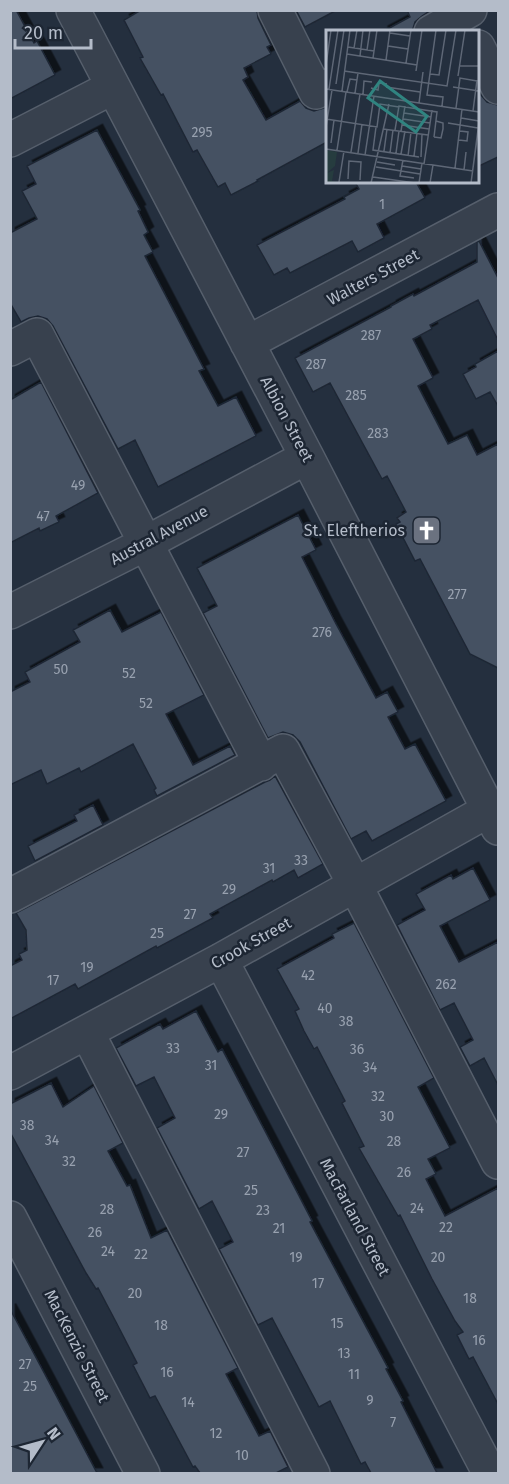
<svg xmlns="http://www.w3.org/2000/svg" width="509" height="1484" viewBox="0 0 509 1484" font-family="'Fira Sans',sans-serif">
  <style>
    .building { fill: #455162; stroke: #1f2835; stroke-width: 1.5; filter: url(#shadow) }
    .lines { fill: none; stroke-linecap: round; stroke-linejoin: round }
    .minor-casing { stroke: #565f6c; stroke-width: 36 }
    .minor { stroke: #38414e; stroke-width: 33 }
    .labels { text-anchor: middle; dominant-baseline: central; stroke-width: 5; stroke-linejoin: round; paint-order: stroke }
    .number-label { font-size: 14px; fill: #98a1af }
    .street-label { font-size: 16px; fill: #b4bcc9; stroke: #1d2633 }
    .poi-label { font-size: 16px; fill: #b4bcc9; stroke: #1d2633; text-anchor: end }
    .inset-road { fill: none; stroke: #5e6776; stroke-width: 1.5 }
    .view { fill: #308480; fill-opacity: 0.15; stroke: #308480; stroke-width: 3 }
    .inset-edge { fill: none; stroke: #b4bcc9; stroke-width: 3 }
  </style>
  <defs>
    <filter id="shadow"><feDropShadow dx="5.5" dy="-5.5" stdDeviation="0" flood-color="#0009"/></filter>
  </defs>
  <rect width="100%" height="100%" fill="#242f3e"/>
  <path class="building" d="M10 10H16L34 43 37 41 55 75 10 99Z
    M141 10H257L258 18 271 45 267 47 271 54 244 68 248 77 243 80 266 120 300 101 306 108 314 111 327 107V142L257 180 258 181 231 195 225 183 218 187 197 150 193 152 163 94 161 95 140 58 143 57 124 20Z
    M296 10H337L305 27Z
    M407 10H431L422 16 415 22 412 32H382L410 17Z
    M477 88 481 95 487 102 498 105V157L477 167Z
    M97 130 140 210 138 211 148 232 144 235 153 252 145 256 204 369 199 371 218 406 236 397 256 436 158 487 135 440 118 449 53 326 47 319 38 316 29 318 21 322 10 303V233L37 219 22 191 36 184 27 166Z
    M355 182H416L425 198 377 224 384 238 358 252 352 241 290 273 287 268 274 275 257 245 345 199 344 197 359 189Z
    M479 241 498 278V340L478 300 430 325 432 329 413 339 433 378 418 386 448 444 467 435 477 455 498 444V668L470 654 420 559 415 561 396 524 400 522 397 518 406 512 387 476 382 479 330 383 313 392 295 358 391 307V306L413 294 414 296 477 262V242Z
    M498 351V406L490 392 476 399 463 374 476 367 475 364Z
    M41 382 98 493 56 516 59 522 40 531 39 528 10 543V400Z
    M298 515 316 550 302 557 335 622 376 698 387 692 398 712 388 717 405 749 415 744 446 801 372 841 366 831 351 839 300 742 293 735 283 732 268 738 203 613 217 606 197 568Z
    M110 610 122 632 161 612 204 695 166 714 193 765 230 746 235 755 157 796 154 790 156 788 133 744 81 772 79 768 47 784 41 770 10 785V692L30 682 25 672 80 642 73 630Z
    M275 776 323 864 298 878 294 870 273 882 272 880 210 914 213 918 157 948 156 946 78 989 75 984 10 1019V966L22 960 19 954 27 950 26 930 16 913 265 782 270 780Z
    M93 805 103 825 35 861 28 846 77 821 74 815Z
    M473 868 490 900 440 926 459 962 498 942V1085L484 1058 470 1066 460 1047 473 1040 454 1003 440 1010 397 925 425 910 416 894 451 875 453 879Z
    M354 923 434 1078 418 1087 450 1148 428 1159 436 1174 426 1179 445 1216 498 1188V1404L473 1357 469 1359 457 1335 463 1332 455 1321 432 1279 400 1215 398 1216 359 1148 364 1146 342 1103 345 1101 317 1047 314 1049 304 1031 295 1011 299 1009 277 969 334 938 332 934Z
    M196 1011 218 1052 222 1049 298 1194 312 1221 310 1222 388 1368 386 1369 403 1401 401 1402 437 1473H371L365 1462 361 1464 330 1401 319 1407 272 1318 258 1325 219 1249 233 1242 212 1201 199 1209 157 1128 175 1118 154 1077 136 1086 116 1048 160 1024 163 1029Z
    M51 1083 63 1107 94 1086 123 1143 108 1151 127 1186 130 1185 151 1238 167 1230 238 1368 226 1374 259 1436 270 1431 288 1467 276 1473H200L195 1466 193 1467 155 1396 150 1398 133 1365 137 1363 116 1322 98 1288 96 1289 86 1273 10 1132V1104Z
    M10 1309 41 1367 97 1473H10Z"/>
  <g class="lines">
    <defs>
      <path id="minor" d="M73 10 307 457 498 828
        M275 10 316 92 328 86
        M431 32 470 10
        M478 47 498 87
        M10 140 113 87
        M247 343 498 210
        M10 349 37 335 261 764
        M10 612 131 551 307 457
        M10 896 283 751 355 885 498 1162
        M221 960 490 1474
        M87 1032 313 1474
        M10 1073 221 960 489 810
        M10 1218 143 1474"/>
    </defs>
    <use href="#minor" class="minor-casing"/>
    <use href="#minor" class="minor"/>
  </g>
  <defs>
    <symbol id="church-square" viewBox="-11 -11 22 22"><rect x="-9" y="-9" width="18" height="18" rx="4" fill="#6b7280" stroke="#1d2633"/><path d="M-1.2-6h2.4v3.5h3.3v2.4h-3.3V6h-2.4V-.1h-3.3v-2.4h3.3Z" fill="#fff"/></symbol>
  </defs>
  <g fill-rule="evenodd">
    <use href="#church-square" x="410" y="514" width="33" height="33"/>
  </g>
  <g class="labels">
    <g class="number-label">
      <text x="202" y="132">295</text>
      <text x="382" y="204">1</text>
      <text x="371" y="335">287</text>
      <text x="316" y="364">287</text>
      <text x="356" y="395">285</text>
      <text x="378" y="433">283</text>
      <text x="78" y="485">49</text>
      <text x="43" y="516">47</text>
      <text x="457" y="594">277</text>
      <text x="322" y="632">276</text>
      <text x="61" y="669">50</text>
      <text x="129" y="673">52</text>
      <text x="146" y="703">52</text>
      <text x="301" y="860">33</text>
      <text x="269" y="868">31</text>
      <text x="229" y="889">29</text>
      <text x="190" y="914">27</text>
      <text x="157" y="933">25</text>
      <text x="87" y="967">19</text>
      <text x="308" y="975">42</text>
      <text x="53" y="980">17</text>
      <text x="446" y="984">262</text>
      <text x="325" y="1008">40</text>
      <text x="346" y="1021">38</text>
      <text x="173" y="1048">33</text>
      <text x="357" y="1049">36</text>
      <text x="211" y="1065">31</text>
      <text x="370" y="1067">34</text>
      <text x="378" y="1096">32</text>
      <text x="221" y="1114">29</text>
      <text x="387" y="1116">30</text>
      <text x="27" y="1125">38</text>
      <text x="52" y="1140">34</text>
      <text x="394" y="1141">28</text>
      <text x="243" y="1152">27</text>
      <text x="69" y="1161">32</text>
      <text x="404" y="1172">26</text>
      <text x="251" y="1190">25</text>
      <text x="417" y="1208">24</text>
      <text x="107" y="1209">28</text>
      <text x="263" y="1210">23</text>
      <text x="446" y="1227">22</text>
      <text x="279" y="1228">21</text>
      <text x="95" y="1232">26</text>
      <text x="108" y="1251">24</text>
      <text x="141" y="1254">22</text>
      <text x="296" y="1257">19</text>
      <text x="438" y="1257">20</text>
      <text x="318" y="1283">17</text>
      <text x="135" y="1293">20</text>
      <text x="470" y="1298">18</text>
      <text x="337" y="1323">15</text>
      <text x="161" y="1325">18</text>
      <text x="479" y="1340">16</text>
      <text x="344" y="1353">13</text>
      <text x="25" y="1364">27</text>
      <text x="167" y="1372">16</text>
      <text x="354" y="1374">11</text>
      <text x="30" y="1386">25</text>
      <text x="370" y="1400">9</text>
      <text x="188" y="1402">14</text>
      <text x="393" y="1422">7</text>
      <text x="216" y="1433">12</text>
      <text x="242" y="1455">10</text>
    </g>
    <g class="street-label">
      <text transform="translate(373 277) rotate(-28)">Walters Street</text>
      <text transform="translate(287 419) rotate(62)">Albion Street</text>
      <text transform="translate(159 535) rotate(-28)">Austral Avenue</text>
      <text transform="translate(251 943) rotate(-29)">Crook Street</text>
      <text transform="translate(355 1217) rotate(62)">MacFarland Street</text>
      <text transform="translate(77 1346) rotate(63)">MacKenzie Street</text>
    </g>
    <g class="poi-label">
      <text x="405" y="530">St. Eleftherios</text>
    </g>
  </g>
  <g transform="translate(326 30)">
    <rect width="153" height="153" fill="#242f3e"/>
    <path d="M0 120 11 122 9 136 1 143 8 140 6 151 14 153H0Z" fill="#263c3f"/>
    <path class="inset-road" d="M110 0 101 65 117 67 116 76M64 3 84 6M62 16 82 19M22 17 48 21M28 18 31 0M41 20 44 0M21 24 91 35M34 26 37 0M47 28 51 0M60 30 64 0M80 33 85 0M0 35 5 0M134 36H153M18 41 121 56 130 0M90 41 96 0M104 44 113 45 120 0M132 46 139 0M10 54 18 0M60 57 94 62M127 57 153 61M45 58 52 60 53 53 61 54M0 59 153 82M3 59 12 0M16 61 24 0M21 62 24 49 31 50M29 63 32 43M37 64 38 51 46 52M93 73 97 42M130 78 134 48 151 51M147 81 151 50M78 83 105 87M135 88 153 91M0 89 51 97 54 74 73 77M77 89 104 93M122 93 152 98M76 95 103 99M0 97 6 60M50 97 47 120 93 127M57 99 102 105M69 100 73 76 111 82 108 107M75 101 79 76M108 107 115 108 117 99V93L110 91M133 110 141 111 142 102 134 101M5 113 8 90M0 119 147 141M11 120 20 62M58 121 61 99M25 122 34 64M32 123 36 94M64 123 67 100M70 123 73 101M75 124 79 101M39 125 48 66M82 126 85 102M88 126 91 103M95 127 96 104M77 130 74 146 88 148M51 132 69 135M98 134 106 80M76 136 95 139M50 137 94 144M129 138 136 79M138 140 140 122M47 147 89 153M22 149 23 131 35 132 34 150M13 152 18 121M45 153 63 74M93 153 96 133M104 153 107 135M145 153 153 94M145 153 153 92"/>
    <path class="view" d="M54 51 101 86 90 102 42 68Z"/>
    <rect width="153" height="153" class="inset-edge"/>
  </g>
  <rect width="509" height="1484" fill="none" stroke="#b4bcc9" stroke-width="24"/>
  <g transform="translate(42 1442) rotate(54)" stroke="#1d2633" stroke-width="4.5" paint-order="stroke">
  <path d="M0-4.5L10 22L0 15L-10 22Z" fill="#b4bcc9"/>
  <text y="-9" font-size="16" font-weight="bold" text-anchor="middle" fill="#b4bcc9">N</text>
  </g>
  <path d="M15 39v9h76v-9" fill="none" stroke="#b4bcc9" stroke-width="3"/>
  <text x="24" y="39" font-size="18" fill="#b4bcc9" stroke="#1d2633" stroke-width="4.5" paint-order="stroke">20 m</text>
</svg>
